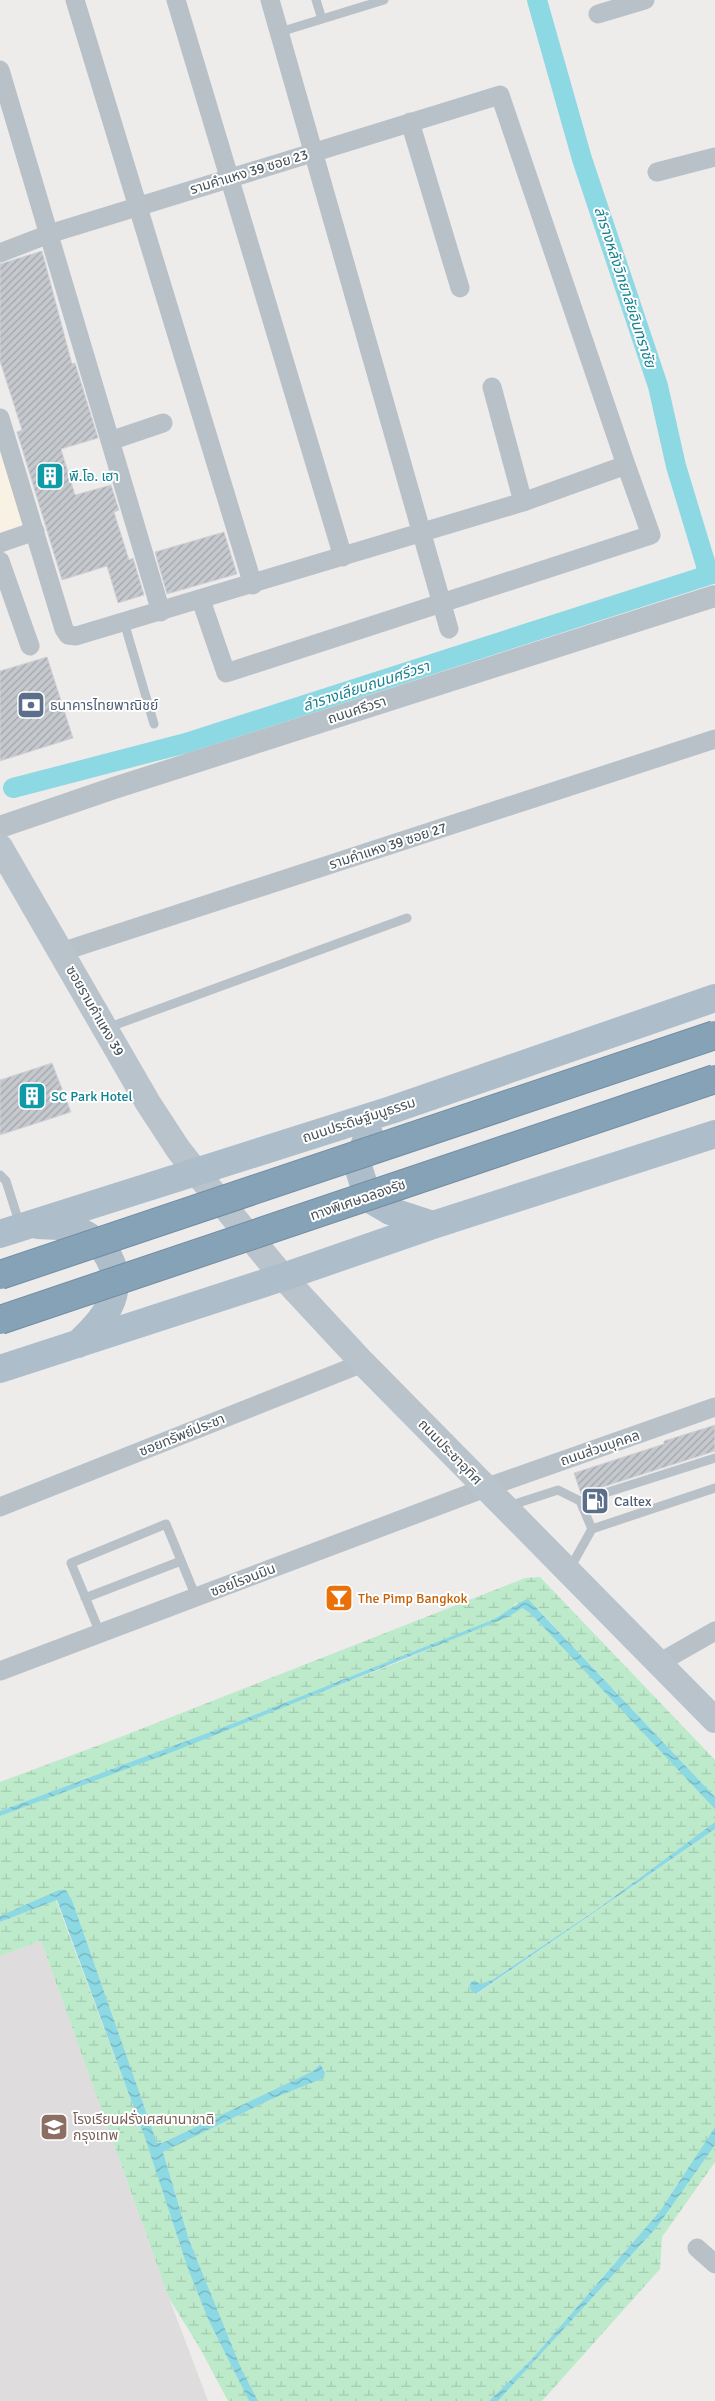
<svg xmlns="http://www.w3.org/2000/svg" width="715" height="2401" viewBox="0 0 715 2401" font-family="Signika,'Noto Sans Thai',sans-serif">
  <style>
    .commercial { fill: #f9f1e4 }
    .education { fill: #dfdcdd }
    .wetland { fill: url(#wetland-marsh) }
    .water { fill: url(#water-waves) }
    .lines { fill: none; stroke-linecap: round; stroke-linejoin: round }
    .canal { stroke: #8cd8e3; stroke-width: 20 }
    .building { fill: url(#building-hatch); stroke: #d0d2d7 }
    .service { stroke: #b7c1c7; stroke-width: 9 }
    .minor { stroke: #b7c1c7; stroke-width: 19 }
    .tertiary { stroke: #b7c1c7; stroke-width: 22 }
    .secondary { stroke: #b8c3cc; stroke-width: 26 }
    .primary { stroke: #adbdc9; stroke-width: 28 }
    .motorway-bridge-casing { stroke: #728da3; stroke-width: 30; stroke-linecap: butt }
    .motorway-bridge { stroke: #86a2b7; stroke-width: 28 }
    .labels { text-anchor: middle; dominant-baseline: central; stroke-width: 4; stroke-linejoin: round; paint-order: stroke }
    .street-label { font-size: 14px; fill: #455057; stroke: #fff }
    .culture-label { font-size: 14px; fill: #0d838f; stroke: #fff; text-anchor: start }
    .service-label { font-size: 14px; fill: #4e5e75; stroke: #fff; text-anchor: start }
    .food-label { font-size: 14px; fill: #c56008; stroke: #fff; text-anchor: start }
    .education-label { font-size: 14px; fill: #785e54; stroke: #fff; text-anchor: start }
    .water-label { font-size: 15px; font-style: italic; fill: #178291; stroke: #fff }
  </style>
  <defs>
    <pattern id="wetland-marsh" width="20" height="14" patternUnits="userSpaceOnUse" patternTransform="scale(1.25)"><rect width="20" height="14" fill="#bceaca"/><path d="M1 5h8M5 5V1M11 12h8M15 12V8" fill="none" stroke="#a3cab0"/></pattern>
    <pattern id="water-waves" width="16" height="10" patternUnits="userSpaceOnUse" patternTransform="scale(1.25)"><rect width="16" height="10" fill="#8cd8e3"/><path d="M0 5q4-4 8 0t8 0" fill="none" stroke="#74b2bb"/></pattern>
    <pattern id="building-hatch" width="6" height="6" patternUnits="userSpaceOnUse" patternTransform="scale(1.25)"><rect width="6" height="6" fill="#c5c9ce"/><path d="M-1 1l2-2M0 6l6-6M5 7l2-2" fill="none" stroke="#a2a6aa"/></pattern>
  </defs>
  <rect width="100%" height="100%" fill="#eeebeb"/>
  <path class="commercial" d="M0 419 35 531 0 543Z"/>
  <path class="education" d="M41 1941 169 2298 208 2401H0V1956Z"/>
  <path class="wetland" d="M540 1577 715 1760V1797L538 1609 516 1603 507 1613 492 1620 234 1723 0 1811V1782L118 1738 525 1578Z
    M522 1608 530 1613 707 1799 715 1809V1822L599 1908 492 1980 480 1984 473 1980 469 1984 471 1991 477 1994 715 1829V2127L660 2211 532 2359 489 2401H258L241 2368 189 2240 163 2152 274 2098 324 2078 325 2071 319 2064 313 2071 162 2143H157L72 1900 66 1890 0 1916V1816L404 1660Z
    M56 1900 145 2138 187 2266 208 2319 249 2401H228L201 2350 169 2298 41 1941 0 1956V1922Z
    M715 2145V2162L662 2237 660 2269 542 2401H498L657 2227Z"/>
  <path class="water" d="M528 1599 715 1797V1809L530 1613 522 1608 508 1617 180 1749 0 1816V1811L234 1723 492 1620C505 1614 514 1604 528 1599Z
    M715 1822V1829L476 1994 471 1991 469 1984 474 1980 480 1984 492 1980 599 1908Z
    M59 1890H66L72 1900 157 2143H162L313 2071 320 2064 325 2072 324 2078 274 2098 163 2152 189 2240 241 2368 258 2401H249L208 2319 187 2266 145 2138 57 1900 0 1922V1916Z
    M715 2127V2145L657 2227 498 2401H489L532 2359 660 2211Z"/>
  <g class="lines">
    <path class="canal" d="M537 0 582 159 658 386 676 466 709 575
      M13 788 186 743 715 573"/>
  </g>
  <path class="building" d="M42 251 72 364 75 363 98 438 61 449 75 495 111 485 119 510 114 512 129 560 133 558 144 595 118 603 107 566 62 580 17 432 22 430 0 361V264Z
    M224 532 237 574 167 594 155 552Z
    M47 657 73 738 0 761V671Z
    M52 1063 71 1112 0 1135V1080Z
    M715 1425V1451L581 1494 574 1473 664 1444V1441Z"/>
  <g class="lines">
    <path class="service" d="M316 0 322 19
      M280 32 384 0
      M124 622 154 724
      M107 1028 407 918
      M0 1175 6 1181 20 1225
      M580 1501 715 1458
      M509 1506 558 1490 580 1501 592 1529
      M570 1568 592 1529 715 1488
      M85 1598 181 1561
      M100 1633 71 1563 166 1524 196 1597"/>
    <path class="minor" d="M75 0 253 585
      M176 0 343 557
      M270 0 449 629
      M598 14 645 0
      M0 70 161 612
      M410 122 460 288
      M657 172 715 157
      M0 253 49 234 500 95 626 465 523 502 76 636 68 635 64 629 0 418
      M492 387 523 502
      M110 441 163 423
      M0 543 35 531
      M0 561 30 646
      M201 600 226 673 651 535 626 465
      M61 952 715 739
      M0 1507 363 1363
      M659 1663 715 1631
      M0 1671 485 1488 715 1407
      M697 2248 715 2264"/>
    <path class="tertiary" d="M0 827 114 788 715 596"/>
    <path class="secondary" d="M0 847 148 1103 178 1149 196 1172 283 1277 363 1363 715 1720"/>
    <path class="primary" d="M369 1134 357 1163 368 1198 390 1211 433 1225
      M38 1225C50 1226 62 1225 73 1229 111 1242 128 1280 104 1315 97 1326 87 1335 78 1344
      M0 1234 391 1110 715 998
      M0 1369 283 1277 433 1225 715 1134"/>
    <defs>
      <path id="motorway-bridge" d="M0 1275 715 1035
        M0 1320 715 1079"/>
    </defs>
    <use href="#motorway-bridge" class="motorway-bridge-casing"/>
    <use href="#motorway-bridge" class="motorway-bridge"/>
  </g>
  <defs>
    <symbol id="building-square" viewBox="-11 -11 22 22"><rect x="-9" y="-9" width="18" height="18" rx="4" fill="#0f9aa8" stroke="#fff"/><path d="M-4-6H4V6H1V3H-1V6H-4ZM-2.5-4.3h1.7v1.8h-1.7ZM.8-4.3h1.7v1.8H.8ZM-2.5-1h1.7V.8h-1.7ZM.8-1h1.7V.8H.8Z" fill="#fff"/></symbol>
    <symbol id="bank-square" viewBox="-11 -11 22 22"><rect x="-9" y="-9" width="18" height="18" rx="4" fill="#5c6f8a" stroke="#fff"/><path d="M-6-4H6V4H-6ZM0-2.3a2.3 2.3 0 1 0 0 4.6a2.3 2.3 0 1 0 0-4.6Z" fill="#fff"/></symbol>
    <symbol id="fuel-square" viewBox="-11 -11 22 22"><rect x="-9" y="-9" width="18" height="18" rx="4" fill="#5c6f8a" stroke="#fff"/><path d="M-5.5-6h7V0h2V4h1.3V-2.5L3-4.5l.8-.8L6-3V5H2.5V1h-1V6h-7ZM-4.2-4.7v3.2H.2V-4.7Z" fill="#fff"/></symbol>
    <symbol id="bar-square" viewBox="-11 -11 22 22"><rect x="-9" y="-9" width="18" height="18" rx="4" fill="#e8710a" stroke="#fff"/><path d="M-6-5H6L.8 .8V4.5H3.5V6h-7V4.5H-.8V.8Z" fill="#fff"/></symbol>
    <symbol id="school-square" viewBox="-11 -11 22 22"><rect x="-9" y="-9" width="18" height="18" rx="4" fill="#8d6e63" stroke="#fff"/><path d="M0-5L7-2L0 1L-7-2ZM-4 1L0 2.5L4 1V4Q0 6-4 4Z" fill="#fff"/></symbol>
  </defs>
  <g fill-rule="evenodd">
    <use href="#building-square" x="34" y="460" width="32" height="32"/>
    <use href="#bank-square" x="15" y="689" width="32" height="32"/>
    <use href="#building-square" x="16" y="1080" width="32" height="32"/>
    <use href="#fuel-square" x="579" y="1485" width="32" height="32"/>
    <use href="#bar-square" x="323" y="1582" width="32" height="32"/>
    <use href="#school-square" x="38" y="2111" width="32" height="32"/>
  </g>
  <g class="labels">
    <g class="street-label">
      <text transform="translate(249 172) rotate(-17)">รามคำแหง 39 ซอย 23</text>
      <text transform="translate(357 710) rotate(-18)">ถนนศรีวรา</text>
      <text transform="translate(388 846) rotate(-18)">รามคำแหง 39 ซอย 27</text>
      <text transform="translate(95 1011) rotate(60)">ซอยรามคำแหง 39</text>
      <text transform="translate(359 1120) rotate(-18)">ถนนประดิษฐ์มนูธรรม</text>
      <text transform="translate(358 1200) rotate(-19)">ทางพิเศษฉลองรัช</text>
      <text transform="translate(182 1435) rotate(-22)">ซอยทรัพย์ประชา</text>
      <text transform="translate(600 1448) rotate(-19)">ถนนส่วนบุคคล</text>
      <text transform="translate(450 1452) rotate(46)">ถนนประชาอุทิศ</text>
      <text transform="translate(243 1580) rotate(-21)">ซอยโรจนมิน</text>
    </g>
    <g class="culture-label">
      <text x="69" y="476">พี.โอ. เฮา</text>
      <text x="51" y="1096">SC Park Hotel</text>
    </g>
    <g class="service-label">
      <text x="50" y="705">ธนาคารไทยพาณิชย์</text>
      <text x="614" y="1501">Caltex</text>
    </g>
    <g class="food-label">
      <text x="358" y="1598">The Pimp Bangkok</text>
    </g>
    <g class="education-label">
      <text x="73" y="2119">โรงเรียนฝรั่งเศสนานาชาติ<tspan x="73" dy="16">กรุงเทพ</tspan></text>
    </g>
    <g class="water-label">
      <text transform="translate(625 287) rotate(72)">ลำรางหลังวิทยาลัยอินทราชัย</text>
      <text transform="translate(366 686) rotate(-18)">ลำรางเลียบถนนศรีวรา</text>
    </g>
  </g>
</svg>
